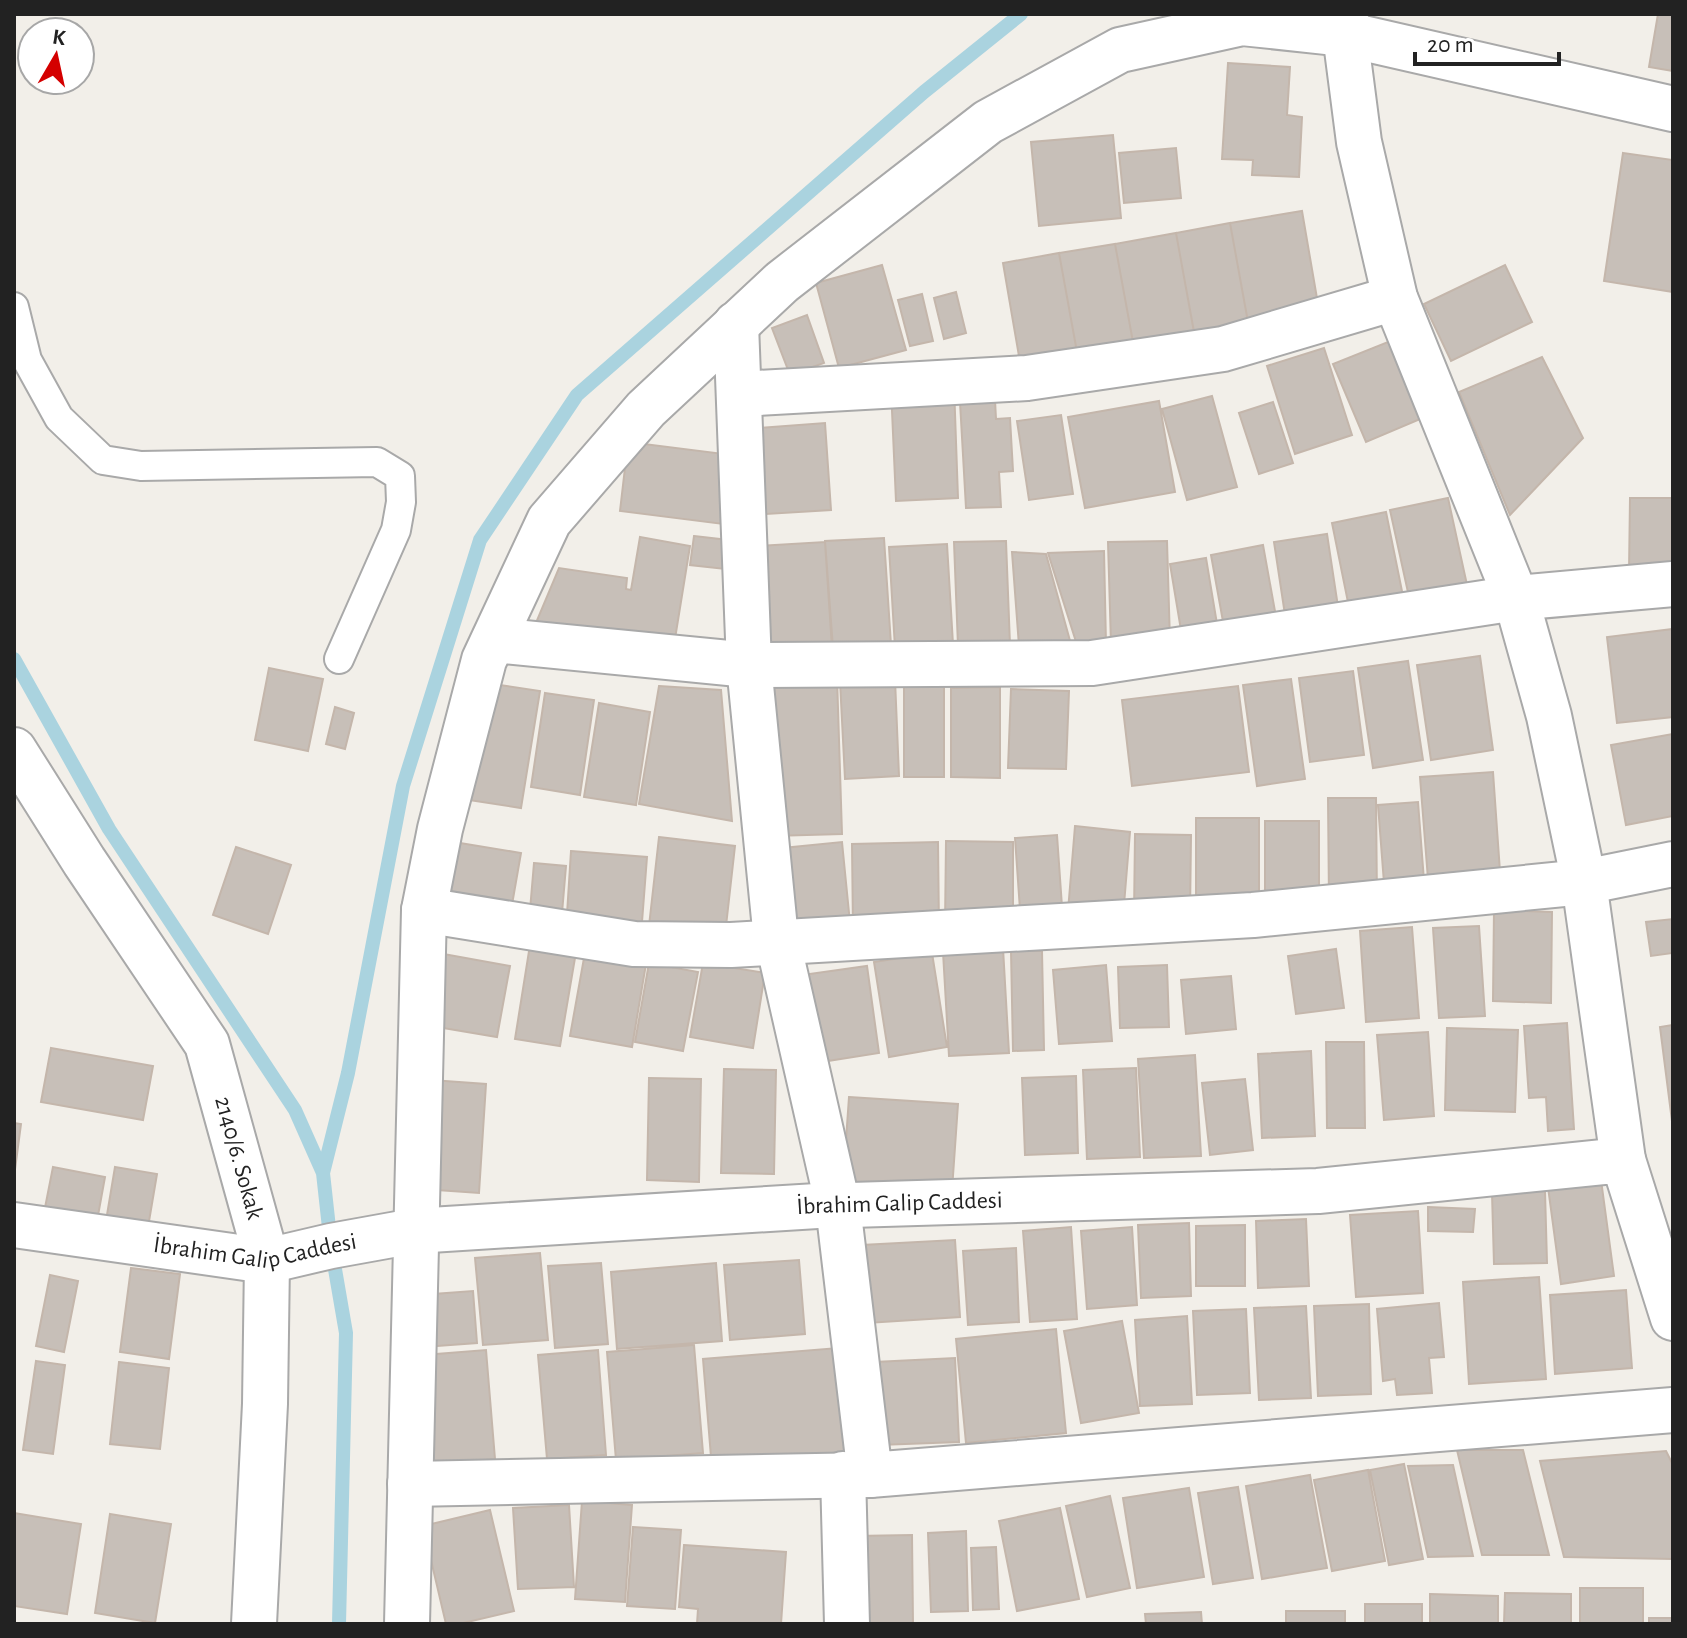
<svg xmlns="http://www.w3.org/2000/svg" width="1687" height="1638" viewBox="0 0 1687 1638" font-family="'Alegreya Sans',sans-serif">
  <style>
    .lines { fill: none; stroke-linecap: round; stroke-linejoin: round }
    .stream { stroke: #aad3df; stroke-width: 14 }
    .building { fill: #c7bfb8; stroke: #c4b6ab; stroke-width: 2 }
    .service-casing { stroke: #a9a9a9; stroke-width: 32 }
    .minor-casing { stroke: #a9a9a9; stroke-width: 48 }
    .tertiary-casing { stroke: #a9a9a9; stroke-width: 48 }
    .service { stroke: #fff; stroke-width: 28 }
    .minor { stroke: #fff; stroke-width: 44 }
    .tertiary { stroke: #fff; stroke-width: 44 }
    .labels { text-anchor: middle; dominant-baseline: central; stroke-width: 6; stroke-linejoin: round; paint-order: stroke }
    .street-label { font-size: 24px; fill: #222; stroke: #fff }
  </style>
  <rect width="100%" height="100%" fill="#f2efe9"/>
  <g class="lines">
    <path class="stream" d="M14 659 109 829 295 1110 323 1173 331 1246 346 1333 339 1624
      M323 1173 348 1073 403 786 480 540 577 395 924 92 1021 14"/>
  </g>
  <path class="building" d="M1658 14H1673V71L1649 67Z
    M1228 63 1290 67 1287 115 1302 117 1299 177 1252 175 1253 160 1222 159Z
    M1113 135 1121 218 1039 226 1031 142Z
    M1176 148 1181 198 1124 203 1119 153Z
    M1623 153 1673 160V292L1604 281Z
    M1302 211 1319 310 1248 322 1230 223Z
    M1230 223 1248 322 1194 332 1176 233Z
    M1176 233 1194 332 1133 342 1115 244Z
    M1115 244 1133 342 1077 352 1059 253Z
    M1059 253 1077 352 1020 362 1003 263Z
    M882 265 906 350 839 368 816 283Z
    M1505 265 1532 322 1451 361 1424 304Z
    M956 292 966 333 944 339 934 298Z
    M922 294 933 341 910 346 898 300Z
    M807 315 824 363 790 375 772 328Z
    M1393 340 1425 417 1366 442 1333 364Z
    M1324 348 1352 435 1295 454 1267 366Z
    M1542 357 1583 438 1510 515 1459 392Z
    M954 385 958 498 896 501 891 388Z
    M1212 396 1237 487 1187 500 1162 409Z
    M995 400 996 419 1010 418 1013 471 999 472 1001 507 966 508 960 402Z
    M1159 401 1175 492 1085 508 1068 417Z
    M1273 402 1293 463 1259 474 1239 413Z
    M1061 415 1073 494 1029 500 1017 421Z
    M825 423 831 510 766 514 760 428Z
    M628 442 732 455 723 524 620 511Z
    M1448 498 1469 594 1411 606 1390 510Z
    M1630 498H1673V573H1629Z
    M1386 512 1405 606 1351 617 1332 523Z
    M1327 534 1340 620 1287 628 1274 542Z
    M694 536 728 540 725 569 690 565Z
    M640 537 690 546 674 645 530 637 559 568 627 578 626 589 631 590Z
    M884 538 891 645 833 648 825 541Z
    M1006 541 1010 645 958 646 954 542Z
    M1167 541 1170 642 1111 644 1108 542Z
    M825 542 832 648 765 652 759 546Z
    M947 544 953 644 895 648 889 547Z
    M1263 545 1278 628 1226 638 1211 555Z
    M1104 551 1106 644 1077 645 1048 553Z
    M1012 552 1046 554 1072 648 1019 646Z
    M1206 558 1219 636 1183 642 1170 564Z
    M1673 629V717L1617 723 1607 637Z
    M1480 656 1493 750 1431 760 1417 665Z
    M1408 661 1423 760 1373 768 1358 668Z
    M269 668 323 679 308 751 255 740Z
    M1353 671 1364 755 1310 762 1299 678Z
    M837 677 842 834 772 836 768 679Z
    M895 679 899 776 845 779 840 681Z
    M1291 679 1305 779 1257 786 1243 685Z
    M480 682 540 691 521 808 462 799Z
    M904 684H944V777H904Z
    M659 686 721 690 732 821 639 804Z
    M1238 686 1249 772 1132 786 1122 700Z
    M1000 687V778L951 777V688Z
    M1011 689 1069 691 1066 769 1008 768Z
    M545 693 594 700 580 795 531 787Z
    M599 703 650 712 636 805 584 797Z
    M335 707 354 713 345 749 326 744Z
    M1673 734V816L1626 825 1611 745Z
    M1493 772 1501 886 1429 892 1420 777Z
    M1328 798H1376L1377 902 1329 901Z
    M1418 802 1425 894 1385 896 1378 805Z
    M1196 818H1259V912H1196Z
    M1265 821H1319V904H1265Z
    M1075 826 1130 832 1123 917 1068 911Z
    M1135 834 1191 835 1190 916 1134 915Z
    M1057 835 1063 921 1021 924 1015 838Z
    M659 837 735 846 725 935 649 926Z
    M946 841 1013 842V927L945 926Z
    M454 842 521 853 510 916 442 904Z
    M842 842 851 933 782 940 773 849Z
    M938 842 939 929 853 930 852 844Z
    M236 847 291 865 268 934 213 915Z
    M571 851 647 857 641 935 566 930Z
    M534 863 566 866 561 925 529 922Z
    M1494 910 1552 912 1551 1003 1493 1001Z
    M1673 919V953L1651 956 1646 922Z
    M1479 926 1485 1016 1439 1018 1433 928Z
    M1412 927 1419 1018 1366 1022 1360 931Z
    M530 945 576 952 560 1046 515 1039Z
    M586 947 647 958 632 1047 570 1036Z
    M1003 948 1009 1053 949 1056 943 952Z
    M1336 949 1344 1008 1296 1014 1288 956Z
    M1011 951H1042L1044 1050 1013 1051Z
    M438 953 510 966 497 1037 425 1025Z
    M932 953 947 1047 889 1057 874 962Z
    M649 963 698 972 683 1051 635 1042Z
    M703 963 765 973 753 1048 690 1037Z
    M1106 965 1112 1041 1059 1044 1053 970Z
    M1167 965 1169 1027 1120 1028 1118 967Z
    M867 966 879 1053 815 1063 802 975Z
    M1231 976 1236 1029 1186 1034 1181 980Z
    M1567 1023 1574 1129 1548 1131 1546 1097 1529 1098 1524 1026Z
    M1673 1025V1129L1660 1027Z
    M1447 1028 1518 1030 1515 1112 1445 1110Z
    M1428 1032 1434 1116 1384 1120 1377 1035Z
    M1326 1042H1364L1365 1128H1327Z
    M51 1048 153 1066 143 1120 41 1102Z
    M1311 1051 1315 1136 1262 1138 1258 1054Z
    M1195 1055 1201 1156 1144 1158 1138 1059Z
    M1136 1068 1140 1157 1087 1159 1083 1070Z
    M724 1069 776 1070 774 1174 721 1173Z
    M1076 1076 1078 1153 1025 1155 1022 1078Z
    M649 1078 701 1079 699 1182 647 1180Z
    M1245 1079 1253 1150 1210 1155 1202 1083Z
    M431 1080 486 1084 479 1193 423 1189Z
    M849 1097 958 1104 952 1190 843 1183Z
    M14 1123 21 1124 14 1177Z
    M53 1167 105 1177 95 1232 42 1223Z
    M115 1167 157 1174 146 1239 104 1233Z
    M1601 1180 1614 1276 1561 1284 1548 1187Z
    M1545 1191 1547 1263 1494 1264 1492 1193Z
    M1428 1207 1475 1209 1473 1232 1428 1231Z
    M1418 1211 1423 1293 1356 1297 1350 1215Z
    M1306 1219 1309 1286 1258 1288 1256 1221Z
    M1189 1223 1191 1296 1141 1298 1138 1225Z
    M1245 1225V1286H1196V1226Z
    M1071 1227 1077 1319 1030 1322 1023 1231Z
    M1132 1227 1137 1305 1087 1309 1081 1231Z
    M955 1240 960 1317 867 1323 862 1245Z
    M1016 1248 1019 1322 968 1325 963 1251Z
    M540 1253 548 1340 483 1345 475 1258Z
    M799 1260 805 1334 730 1340 724 1265Z
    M601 1263 608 1344 555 1348 548 1266Z
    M716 1263 722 1341 617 1349 611 1272Z
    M131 1268 180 1274 169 1359 120 1352Z
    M50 1275 78 1281 64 1352 36 1346Z
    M1539 1277 1546 1379 1469 1384 1463 1282Z
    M1626 1290 1632 1368 1555 1374 1550 1295Z
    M473 1291 477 1343 424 1347 420 1295Z
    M1439 1303 1444 1357 1429 1358 1432 1393 1397 1395 1395 1379 1383 1381 1377 1309Z
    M1369 1304 1371 1394 1318 1396 1314 1306Z
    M1306 1306 1311 1398 1259 1400 1254 1308Z
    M1246 1309 1250 1393 1197 1395 1193 1311Z
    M1187 1316 1192 1404 1140 1406 1135 1320Z
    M1122 1321 1139 1413 1081 1423 1064 1331Z
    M1056 1329 1066 1433 966 1443 956 1339Z
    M694 1345 703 1453 616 1460 607 1352Z
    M838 1348 848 1458 712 1469 703 1359Z
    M486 1350 495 1459 433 1465 424 1355Z
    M598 1350 606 1455 547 1459 538 1355Z
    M955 1358 959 1442 879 1445 875 1362Z
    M36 1361 65 1365 53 1454 23 1450Z
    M119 1362 169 1368 160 1449 110 1444Z
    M1457 1450H1523L1549 1555H1482Z
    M1666 1451 1673 1465V1559L1564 1557 1540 1461Z
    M1404 1464 1423 1559 1389 1565 1370 1470Z
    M1453 1465 1473 1556 1428 1557 1408 1466Z
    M1368 1470 1385 1561 1332 1571 1314 1480Z
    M1310 1475 1327 1568 1262 1579 1246 1486Z
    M1238 1487 1253 1578 1213 1584 1198 1493Z
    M1189 1488 1204 1577 1137 1588 1123 1498Z
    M1110 1496 1130 1588 1087 1597 1066 1506Z
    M582 1501 632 1505 625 1602 575 1599Z
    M569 1505 574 1587 518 1589 513 1508Z
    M1060 1508 1079 1599 1017 1611 999 1521Z
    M490 1510 514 1611 459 1624H446L423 1526Z
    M14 1513 81 1524 67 1614 14 1606Z
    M110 1514 171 1524 155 1623 95 1613Z
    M633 1527 681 1530 675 1609 627 1606Z
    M966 1531 968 1611 931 1612 928 1533Z
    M912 1535 913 1624H856L855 1536Z
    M684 1545 786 1552 781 1624H697L698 1609 679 1607Z
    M996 1547 999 1609 973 1610 971 1548Z
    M1580 1588H1643V1624H1580Z
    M1505 1593 1571 1594V1624H1504Z
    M1430 1594 1498 1596V1624H1430Z
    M1365 1604H1422V1624H1365Z
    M1286 1611H1345V1624H1286Z
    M1201 1612 1202 1624H1146L1145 1614Z
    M1649 1618H1673V1624H1649Z"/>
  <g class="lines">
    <defs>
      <path id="service" d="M14 307 27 360 59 418 103 460 141 466 377 462 400 476 401 502 396 530 339 659"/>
      <g id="minor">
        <path d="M1346 14 1345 34 1359 142 1395 298 1516 598 1549 716 1584 882 1623 1160"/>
        <path d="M736 324 749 665 775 929 838 1206 870 1475 1673 1410"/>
        <path d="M739 394 1027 378 1223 349 1395 298"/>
        <path d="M494 640 749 665 1092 663 1516 598 1673 584"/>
        <path id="s1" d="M14 750 84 861 207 1044 267 1261 265 1404 254 1624"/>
        <path d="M424 910 634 944 731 945 1253 915 1584 882 1673 864"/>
        <path d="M843 1474 847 1624"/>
        <path d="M410 1484 870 1475"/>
        <path d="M407 1624 424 910 440 829 484 660 549 521 646 409 782 282 988 122 1120 50 1242 23 1345 34 1673 109"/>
      </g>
      <g id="tertiary">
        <path id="s2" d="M14 1225 267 1261 331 1246 414 1231 817 1206 1318 1191 1623 1160 1673 1318"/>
      </g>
    </defs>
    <use href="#service" class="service-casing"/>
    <use href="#minor" class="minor-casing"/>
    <use href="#tertiary" class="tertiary-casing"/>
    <use href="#service" class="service"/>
    <use href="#minor" class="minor"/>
    <use href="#tertiary" class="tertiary"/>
  </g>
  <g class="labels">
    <g class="street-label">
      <text stroke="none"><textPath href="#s1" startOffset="470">2140/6. Sokak</textPath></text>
      <text stroke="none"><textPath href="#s2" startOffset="892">İbrahim Galip Caddesi</textPath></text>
      <text stroke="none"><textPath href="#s2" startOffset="244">İbrahim Galip Caddesi</textPath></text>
    </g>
  </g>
  <rect width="1687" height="1638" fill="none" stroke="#222222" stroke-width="32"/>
  <g transform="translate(56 56) rotate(9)"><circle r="38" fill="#ffffff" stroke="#a7a7a7" stroke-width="2"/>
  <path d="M0-6L14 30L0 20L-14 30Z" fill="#d40000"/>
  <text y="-12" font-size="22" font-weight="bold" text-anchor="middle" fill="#222222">K</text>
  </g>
  <path d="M1415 52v12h144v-12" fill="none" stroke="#222222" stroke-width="4"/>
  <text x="1427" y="52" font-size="24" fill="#222222" stroke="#ffffff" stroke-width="6" paint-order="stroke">20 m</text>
</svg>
